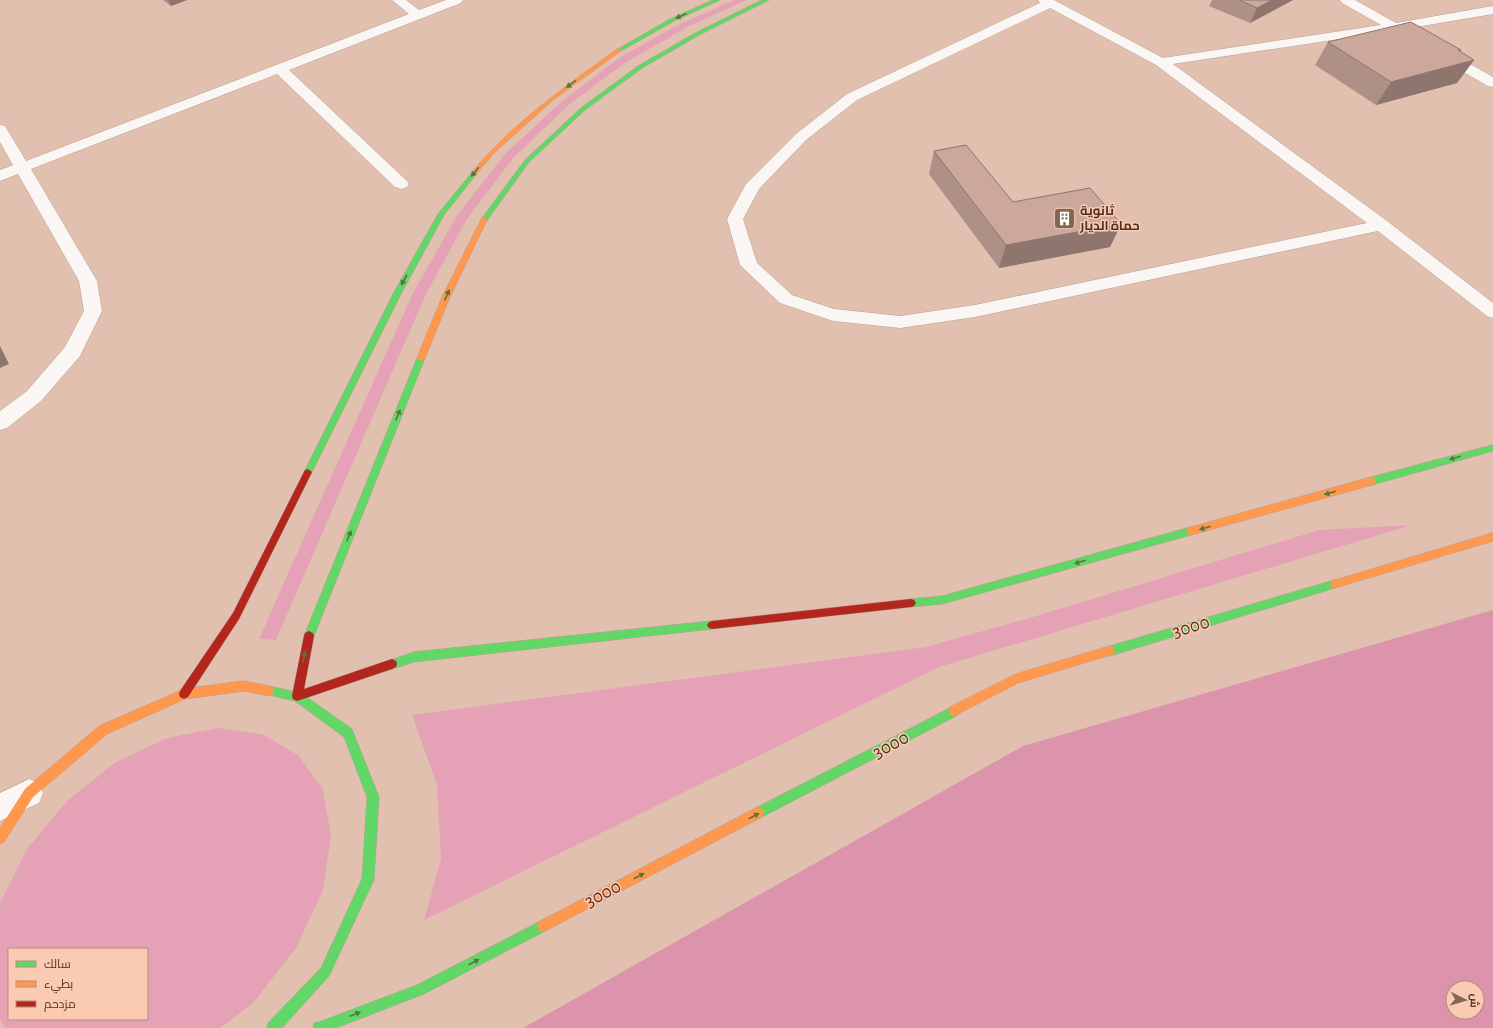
<svg xmlns="http://www.w3.org/2000/svg" width="1493" height="1028" viewBox="0 0 1493 1028" font-family="'Alegreya Sans',Cairo,sans-serif">
  <style>
    .green { fill: #e5a2b6; fill-rule: evenodd }
    .forest { fill: #db94ab; fill-rule: evenodd }
    .lines { fill: none; stroke-linecap: round; stroke-linejoin: round }
    .street-casing { stroke: #bc9f90; stroke-width: 1 }
    .fast-casing { stroke: #bc9f90; stroke-width: 1 }
    .slow-casing { stroke: #bc9f90; stroke-width: 1 }
    .jam-casing { stroke: #bc9f90; stroke-width: 1 }
    .street { fill: #faf6f3; fill-rule: evenodd }
    .fast { fill: #63d668; fill-rule: evenodd }
    .slow { fill: #ff974d; fill-rule: evenodd }
    .jam { fill: #b3261e; fill-rule: evenodd }
    .wall { fill: #af9086 }
    .shaded-wall { fill: #8e756d }
    .building { fill: #cba79c; stroke: #8e756d }
    .oneway { fill: #59743e }
    .labels { text-anchor: middle; dominant-baseline: central; stroke-width: 3; stroke-linejoin: round; paint-order: stroke }
    .far-poi-label { font-size: 13px; font-weight: bold; fill: #523322; stroke: #facab2; text-anchor: start }
    .near-street-label { font-size: 19px; fill: #523322; stroke: #facab2 }
  </style>
  <rect width="100%" height="100%" fill="#e1c0af"/>
  <path class="green" d="M734 0H747L687 27 626 62 570 104 514 157 467 219 425 296 276 640 259 639 412 295 456 217 505 154 561 102 619 58 680 24Z
    M1412 525 939 667 424 920 441 859 437 785 412 715 926 647 1033 617 1319 530Z
    M218 728 262 734 298 755 323 789 331 836 323 890 296 948 253 1003 220 1028H6L0 1020V903L27 849 68 800 116 762 167 738ZM9 949H147V1019H9Z"/>
  <path class="forest" d="M1493 610V1028H523L1023 746ZM1453 988H1477V1012H1453Z"/>
  <g class="lines">
    <defs>
      <path id="street" d="M392 0H406L419 10 446 0H463L461 3 289 70 407 181 409 184 407 187 401 189 395 187 277 74 31 169 97 281 102 311 80 356 41 401 7 428 0 430V411L27 391 65 347 84 311 79 281 18 174 0 181V170L13 165 0 142V125L5 126 26 161 409 14Z
        M1038 0H1054L1163 58 1381 25 1342 3 1340 0H1355L1396 23 1493 6V14L1404 29 1403 32 1398 33 1392 31 1173 64 1387 221 1493 303V318L1487 316 1378 231 975 317 900 328 833 321 780 303 740 265 727 219 746 184 796 134 847 94 1040 3ZM1050 8 1156 65 1367 223 975 305 900 316 834 309 792 295 757 263 743 219 759 189 806 140 857 100Z
        M1442 50 1447 51 1493 77V87L1488 86 1437 57 1435 54 1437 51Z
        M29 779 39 783 43 793 39 803 0 821V793Z"/>
      <path id="fast" d="M713 0H720L674 21 621 51 616 50 670 19Z
        M762 0H769L701 34 642 68 585 110 529 162 486 222H482V218L525 160 581 108 638 66 697 32Z
        M475 170 478 172 444 215 401 294 311 474H305L304 472 393 294 438 214 473 171Z
        M421 355 425 358 314 636 313 639 309 641 305 639 304 636 417 358Z
        M1493 445V451L1372 485 1369 483 1368 481 1369 479 1372 477Z
        M1191 527 1194 528 1196 531 1194 534 1191 535 942 604 911 607 908 606 906 603 908 600 911 599 942 596Z
        M1335 580 1338 581 1340 584 1338 587 1335 588 1110 656 1106 654 1105 651 1106 648 1110 646Z
        M712 621 715 622 717 625 715 628 712 629 414 662 392 669 388 667 387 664 388 661 414 652Z
        M269 686 301 693 352 729 379 797 374 880 372 884 329 976 282 1028H267L268 1023 321 968 362 879 367 797 344 737 295 701 265 694 264 691 265 688Z
        M954 706 958 707 959 711 958 715 762 817 758 819 754 817 752 813 754 809Z
        M543 920 547 922 549 926 547 930 424 994 336 1028H313L314 1023 319 1022 417 985Z"/>
      <path id="slow" d="M617 49 622 50 553 100 494 153 477 173H473V171C514 122 566 86 617 49Z
        M482 218H486L487 220 450 297 425 358 421 361 418 360 417 358 442 297Z
        M1372 477 1375 479 1376 481 1375 483 1372 485 1191 535 1188 534 1186 531 1188 528 1191 527Z
        M1493 533V541L1335 588 1332 587 1330 584 1332 581 1335 580Z
        M1110 646 1114 648 1115 651 1114 654 1018 683 954 716 950 715 949 711 950 707 1016 674Z
        M244 681 269 686 273 688 274 691 273 694 269 696 244 691 185 699 107 734 33 797 4 842 0 844V828L25 789 99 726 184 689Z
        M758 807 762 809 764 813 762 817 547 930 543 932 539 930 537 926 539 922Z"/>
      <path id="jam" d="M308 469 312 472 239 619 188 697 184 699 180 697 179 694 180 691 233 613 305 470Z
        M911 599 914 600 916 603 914 606 911 607 712 629 709 628 707 625 709 622 712 621Z
        M309 631 313 633 314 636 304 689 392 659 396 661 397 664 396 667 392 669 297 701 293 699 292 696 304 636 305 633Z"/>
    </defs>
    <use href="#street" class="street-casing"/>
    <use href="#fast" class="fast-casing"/>
    <use href="#slow" class="slow-casing"/>
    <use href="#jam" class="jam-casing"/>
    <use href="#street" class="street"/>
    <use href="#fast" class="fast"/>
    <use href="#slow" class="slow"/>
    <use href="#jam" class="jam"/>
  </g>
  <path class="wall" d="M163 0H187L171 6Z
    M1212 0H1293L1250 23 1209 6Z
    M1328 42 1459 52 1474 60 1457 83 1376 105 1315 65Z
    M934 151 1013 202 1121 224 1110 247 999 268 929 174Z"/>
  <path class="shaded-wall" d="M168 0H187L171 6Z
    M1272 0H1293L1250 23 1257 8Z
    M1458 50H1461L1449 67 1474 60 1457 83 1376 105 1391 82Z
    M1121 224 1110 247 999 268 1006 245Z
    M0 346 9 364 0 368Z"/>
  <path class="building" d="M1239 0H1272L1257 8Z
    M1411 22 1461 50H1458L1474 60 1391 82 1328 42Z
    M966 145 1013 202 1090 188 1121 224 1006 245 934 151Z"/>
  <defs><path id="oneway-solid" d="M-6-.8H1V-3.2L6.5 0L1 3.2V.8H-6Z"/></defs>
  <g class="oneway">
    <use href="#oneway-solid" transform="translate(681 16) rotate(156)"/>
    <use href="#oneway-solid" transform="translate(571 84) rotate(143)"/>
    <use href="#oneway-solid" transform="translate(475 172) rotate(129)"/>
    <use href="#oneway-solid" transform="translate(404 280) rotate(119)"/>
    <use href="#oneway-solid" transform="translate(447 295) rotate(-66)"/>
    <use href="#oneway-solid" transform="translate(398 415) rotate(-68)"/>
    <use href="#oneway-solid" transform="translate(1455 458) rotate(164)"/>
    <use href="#oneway-solid" transform="translate(1330 493) rotate(164)"/>
    <use href="#oneway-solid" transform="translate(1205 528) rotate(164)"/>
    <use href="#oneway-solid" transform="translate(349 536) rotate(-68)"/>
    <use href="#oneway-solid" transform="translate(1080 562) rotate(164)"/>
    <use href="#oneway-solid" transform="translate(304 657) rotate(-79)"/>
    <use href="#oneway-solid" transform="translate(754 816) rotate(-28)"/>
    <use href="#oneway-solid" transform="translate(639 876) rotate(-28)"/>
    <use href="#oneway-solid" transform="translate(474 962) rotate(-28)"/>
    <use href="#oneway-solid" transform="translate(355 1014) rotate(-21)"/>
  </g>
  <defs>
    <symbol id="building-square" viewBox="-11 -11 22 22"><rect x="-9" y="-9" width="18" height="18" rx="4" fill="#846453" stroke="#facab2"/><path d="M-4-6H4V6H1V3H-1V6H-4ZM-2.5-4.3h1.7v1.8h-1.7ZM.8-4.3h1.7v1.8H.8ZM-2.5-1h1.7V.8h-1.7ZM.8-1h1.7V.8H.8Z" fill="#fff"/></symbol>
  </defs>
  <g fill-rule="evenodd">
    <use href="#building-square" x="1052" y="206" width="25" height="25"/>
  </g>
  <g class="labels">
    <g class="far-poi-label">
      <text x="1080" y="211">ثانوية<tspan x="1080" dy="15">حماة الديار</tspan></text>
    </g>
    <g class="near-street-label">
      <text transform="translate(1191 627) rotate(-17)">3000</text>
      <text transform="translate(891 745) rotate(-28)">3000</text>
      <text transform="translate(603 894) rotate(-28)">3000</text>
    </g>
  </g>
  <rect x="8" y="948" width="140" height="72" fill="#facab2" stroke="#b78e78"/>
  <rect x="16" y="961" width="20" height="6" fill="#63d668" stroke="#b78e78"/>
  <text x="44" y="968" font-size="12" fill="#523322">سالك</text>
  <rect x="16" y="981" width="20" height="6" fill="#ff974d" stroke="#b78e78"/>
  <text x="44" y="988" font-size="12" fill="#523322">بطيء</text>
  <rect x="16" y="1001" width="20" height="6" fill="#b3261e" stroke="#b78e78"/>
  <text x="44" y="1008" font-size="12" fill="#523322">مزدحم</text>
  <g transform="translate(1465 1000) rotate(95)"><circle r="19" fill="#facab2" stroke="#b78e78"/>
  <path d="M0-3L7 15L0 10L-7 15Z" fill="#846453"/>
  <text y="-6" font-size="11" font-weight="bold" text-anchor="middle" fill="#523322">ش</text>
  </g>
</svg>
